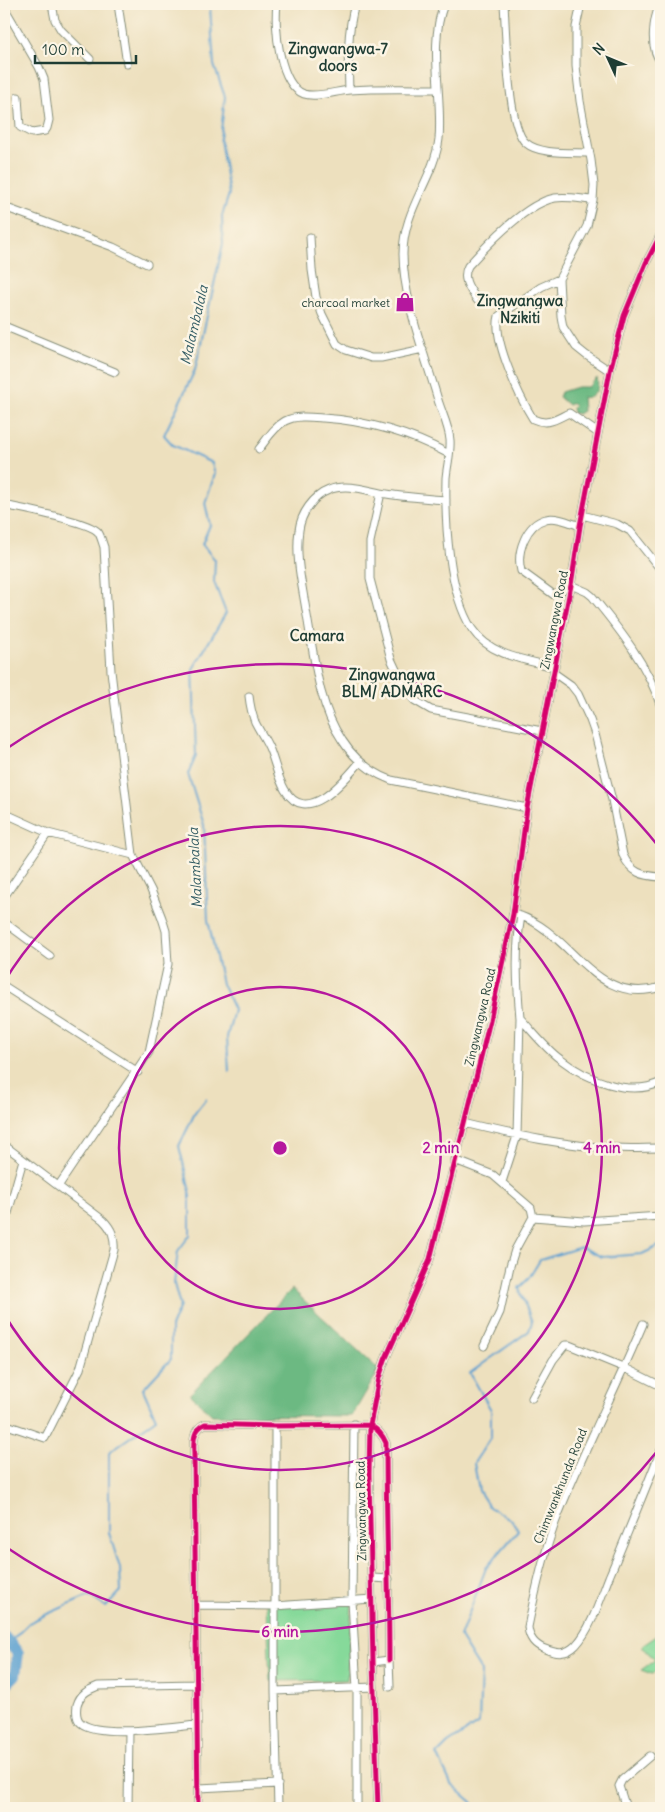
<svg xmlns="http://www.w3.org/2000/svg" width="665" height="1812" viewBox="0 0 665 1812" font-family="Delius,sans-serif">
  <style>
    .green { fill: #86d99a; stroke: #528b67 }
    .forest { fill: #6cb982; stroke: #467b5b }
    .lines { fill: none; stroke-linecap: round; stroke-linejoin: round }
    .stream { stroke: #5ba0d0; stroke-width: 2 }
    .river { stroke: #5ba0d0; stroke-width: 12 }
    .minor-casing { stroke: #868e79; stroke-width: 9 }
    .minor { stroke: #fff; stroke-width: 7 }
    .cycleway-casing { stroke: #fcf5e5; stroke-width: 8 }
    .cycleway { stroke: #d6006c; stroke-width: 5 }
    .ring { fill: none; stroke: #b5179e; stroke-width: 2.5 }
    .labels { text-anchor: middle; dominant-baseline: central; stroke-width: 5; stroke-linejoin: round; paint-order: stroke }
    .poi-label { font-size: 12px; fill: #1f3d34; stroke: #fcf5e5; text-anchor: end }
    .street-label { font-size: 12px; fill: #1f3d34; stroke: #fcf5e5 }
    .water-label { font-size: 14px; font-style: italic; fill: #315b63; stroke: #fcf5e5 }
    .quarter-label { font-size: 15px; font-weight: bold; fill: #1f3d34; stroke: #fcf5e5 }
    .centre { fill: #b5179e; stroke: #fcf5e5; stroke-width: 2.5 }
    .ring-label { font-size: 15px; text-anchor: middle; font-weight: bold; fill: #b5179e; stroke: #fcf5e5; stroke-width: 5; stroke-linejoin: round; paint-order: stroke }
  </style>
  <rect width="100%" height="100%" fill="#fcf5e5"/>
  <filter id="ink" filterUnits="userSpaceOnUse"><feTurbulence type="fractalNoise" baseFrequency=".02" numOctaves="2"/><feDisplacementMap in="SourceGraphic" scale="10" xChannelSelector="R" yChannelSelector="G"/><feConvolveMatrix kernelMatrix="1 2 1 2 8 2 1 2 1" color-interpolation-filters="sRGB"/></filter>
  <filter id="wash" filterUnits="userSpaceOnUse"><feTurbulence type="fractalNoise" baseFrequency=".0096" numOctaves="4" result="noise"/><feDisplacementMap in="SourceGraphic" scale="20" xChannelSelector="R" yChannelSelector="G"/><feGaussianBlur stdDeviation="1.12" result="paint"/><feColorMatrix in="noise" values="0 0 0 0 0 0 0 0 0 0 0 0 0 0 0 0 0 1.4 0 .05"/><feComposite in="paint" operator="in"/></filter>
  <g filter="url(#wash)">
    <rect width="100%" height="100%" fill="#ede0be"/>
    <path class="green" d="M352 1601 347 1680 270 1681 267 1602Z
      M661 1633V1667L652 1674 641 1670 655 1660 642 1646Z"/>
    <path class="forest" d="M597 378C600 389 594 400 582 397L583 411 578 414 573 413 572 408 575 405 573 403 568 405 559 397 561 392 577 387H588Z
      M292 1289 379 1370 352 1416 212 1415 190 1394Z"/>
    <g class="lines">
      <path class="stream" d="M211 4 210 7 214 65 225 97 220 139 229 194 222 216 223 244 195 370 164 435 173 445 212 463 215 474 205 503 210 525 202 544 215 560 214 582 226 613 193 669 196 756 188 774 204 825 208 920 222 984 234 1010 227 1037 229 1072
        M9 1643 29 1623 45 1615 89 1596 106 1607 121 1591 120 1568 109 1533V1452L156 1419 143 1389 171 1359V1327L180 1306 174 1284 178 1251 190 1235V1191L179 1146 195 1113 206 1099
        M476 1808 472 1802 451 1784 437 1754 448 1743 479 1723 481 1671 460 1637 486 1568 518 1531 512 1520 489 1507 479 1491 474 1463 491 1437V1410L470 1373 529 1331 532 1322 519 1288 529 1278 540 1260 581 1247 602 1257 642 1254 661 1245"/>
      <path class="river" d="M4 1637 18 1653 15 1675 4 1686"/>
    </g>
  </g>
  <g filter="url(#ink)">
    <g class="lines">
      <defs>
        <path id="minor" d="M52 4 55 20 61 30 90 59
          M118 4 127 64
          M277 4C274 26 279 85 304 94 316 98 337 91 350 90 379 88 409 89 438 89
          M444 4C428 45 443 96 439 139 434 179 403 209 403 254 403 300 425 355 438 400 442 413 449 427 450 440 451 452 447 466 446 478 445 521 448 592 472 629 490 656 526 660 555 667
          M504 4C506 30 507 128 526 143 540 155 571 152 589 153
          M581 4 576 27V66L580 101 591 160 594 185 593 200 587 226 559 279 561 316 563 327 576 347 586 355 610 371
          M660 4C653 20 649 48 661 62
          M4 7 39 67 44 79 49 120 47 128 45 131 32 133 20 127 18 97
          M349 90C348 61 347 32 355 4
          M4 207 113 247 147 264
          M310 237 312 270 316 297 322 314 337 344 346 350 371 358H381L423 349
          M559 279 541 287 499 316C492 340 520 398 533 419 548 426 556 419 569 413L598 433
          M477 300C470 289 461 279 468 266 487 245 526 203 555 198 566 196 581 199 593 200
          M4 326 115 372
          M259 449C267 439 274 427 285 421 296 415 311 417 323 418 367 421 410 433 449 454
          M381 493 370 542V579L391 659 405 689 414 700 431 710 542 731
          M446 500C424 498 402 497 381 493 366 490 345 483 329 490 313 496 301 514 299 530 295 556 302 585 306 610 314 653 317 703 342 740 354 759 370 772 391 780L527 808
          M4 505C21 509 88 521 98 532 101 536 102 542 104 547L111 671 133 855 151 890 162 918 166 931 168 964 149 1052 59 1185
          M582 515 617 524 630 531 661 570
          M580 526C571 523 556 516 546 519 526 524 516 552 521 571L554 595 556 596 564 588 571 585 587 592 592 596C620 630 648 665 661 707
          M554 673 571 685 578 694 590 720 595 734 612 800 623 855C631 873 643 876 661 877
          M249 696C250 705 252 714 255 722 260 732 266 740 270 750 275 763 278 778 285 790 307 827 344 781 360 762
          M4 813 48 833 133 855
          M4 897 48 833
          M518 915C572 932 595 1008 661 987
          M521 916C515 950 517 984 520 1018 533 1032 545 1048 560 1059 586 1079 630 1098 661 1082
          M4 922 50 956
          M4 986 138 1072
          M465 1123C514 1135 564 1146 615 1148 631 1149 646 1148 661 1148
          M4 1145 103 1220C112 1229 115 1237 114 1250L80 1369 45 1438 4 1424
          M455 1160 493 1175 531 1208 533 1217 515 1250 510 1266 500 1312 484 1346
          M502 1182 517 1136 520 1018
          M533 1217 584 1221 661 1216
          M4 1227 23 1160
          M643 1324C615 1391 581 1455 555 1523 543 1557 535 1592 528 1627 529 1638 534 1645 545 1649 557 1654 566 1655 576 1645 591 1629 601 1597 609 1577 627 1535 644 1492 661 1450
          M532 1398 553 1360 565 1345H569L625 1368 661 1386
          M354 1424 352 1601 357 1689V1808
          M275 1426V1691L278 1808
          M372 1578 389 1579
          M197 1605 275 1606 372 1599
          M373 1662 389 1660 390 1687
          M196 1684 98 1686C88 1690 80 1694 77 1705 76 1712 76 1719 81 1723 99 1738 173 1727 196 1725
          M275 1691 374 1687
          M199 1788 278 1784
          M128 1808 129 1731
          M198 1808 194 1457C194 1445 191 1430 205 1424L275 1426 370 1425C378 1430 382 1434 386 1443 386 1516 389 1588 389 1660
          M378 1808 373 1662 369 1474 370 1425 379 1378 385 1360 430 1259 465 1123 490 1020 513 914 527 808 571 585 580 526 610 371 624 316 646 263 661 234
          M626 1808 619 1786 622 1780 650 1756"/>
      </defs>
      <use href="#minor" class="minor-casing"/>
      <use href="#minor" class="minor"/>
      <defs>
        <path id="cycleway" d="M198 1808 194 1457C194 1445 191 1430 205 1424L275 1426 370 1425C378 1430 382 1434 386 1443 386 1516 389 1588 389 1660
          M378 1808 373 1662 369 1474 370 1425 379 1378 385 1360 430 1259 465 1123 490 1020 513 914 527 808 571 585 580 526 610 371 624 316 646 263 661 234"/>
      </defs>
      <use href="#cycleway" class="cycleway-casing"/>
      <use href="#cycleway" class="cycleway"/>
    </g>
  </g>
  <g class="ring">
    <circle cx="280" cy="1148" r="161"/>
    <path d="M4 982A322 322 0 1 1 4 1314"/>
    <path d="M659 1449A484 484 0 0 1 6 1547M6 749A484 484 0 0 1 659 847"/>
  </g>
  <defs>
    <symbol id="shop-bare" viewBox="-9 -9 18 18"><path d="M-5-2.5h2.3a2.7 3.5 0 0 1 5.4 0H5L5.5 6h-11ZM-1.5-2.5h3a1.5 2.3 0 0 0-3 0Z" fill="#b5179e" stroke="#fcf5e5" stroke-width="2.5" paint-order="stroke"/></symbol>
  </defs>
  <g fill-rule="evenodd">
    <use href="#shop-bare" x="391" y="288" width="28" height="28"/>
  </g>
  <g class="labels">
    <g class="poi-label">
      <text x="390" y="302">charcoal market</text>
    </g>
    <g class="street-label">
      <text transform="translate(554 620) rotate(-79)">Zingwangwa Road</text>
      <text transform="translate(480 1017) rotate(-77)">Zingwangwa Road</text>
      <text transform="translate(560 1486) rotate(-68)">Chimwankhunda Road</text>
      <text transform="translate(361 1511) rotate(-91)">Zingwangwa Road</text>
    </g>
    <g class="water-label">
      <text transform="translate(194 325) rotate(-77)">Malambalala</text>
      <text transform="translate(195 868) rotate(-93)">Malambalala</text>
    </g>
    <g class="quarter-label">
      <text x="338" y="48">Zingwangwa-7<tspan x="338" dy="17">doors</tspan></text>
      <text x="520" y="300">Zingwangwa<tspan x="520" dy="17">Nzikiti</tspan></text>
      <text x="317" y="635">Camara</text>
      <text x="392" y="674">Zingwangwa<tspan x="392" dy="17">BLM/ ADMARC</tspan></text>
    </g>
  </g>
  <circle cx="280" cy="1148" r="8" class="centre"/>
  <g class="ring-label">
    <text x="441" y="1153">2 min</text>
    <text x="602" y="1153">4 min</text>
    <text x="280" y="1637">6 min</text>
  </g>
  <rect width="665" height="1812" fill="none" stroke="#fcf5e5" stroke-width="20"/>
  <g transform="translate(608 58) rotate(314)" stroke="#fcf5e5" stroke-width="4" paint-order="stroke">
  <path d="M0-4L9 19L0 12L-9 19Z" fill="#1f3d34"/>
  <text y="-8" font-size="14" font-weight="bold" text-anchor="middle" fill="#1f3d34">N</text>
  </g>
  <path d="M35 55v8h101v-8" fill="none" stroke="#1f3d34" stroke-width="2.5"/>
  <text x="42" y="55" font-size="15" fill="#1f3d34" stroke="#fcf5e5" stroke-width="4" paint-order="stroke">100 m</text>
</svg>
